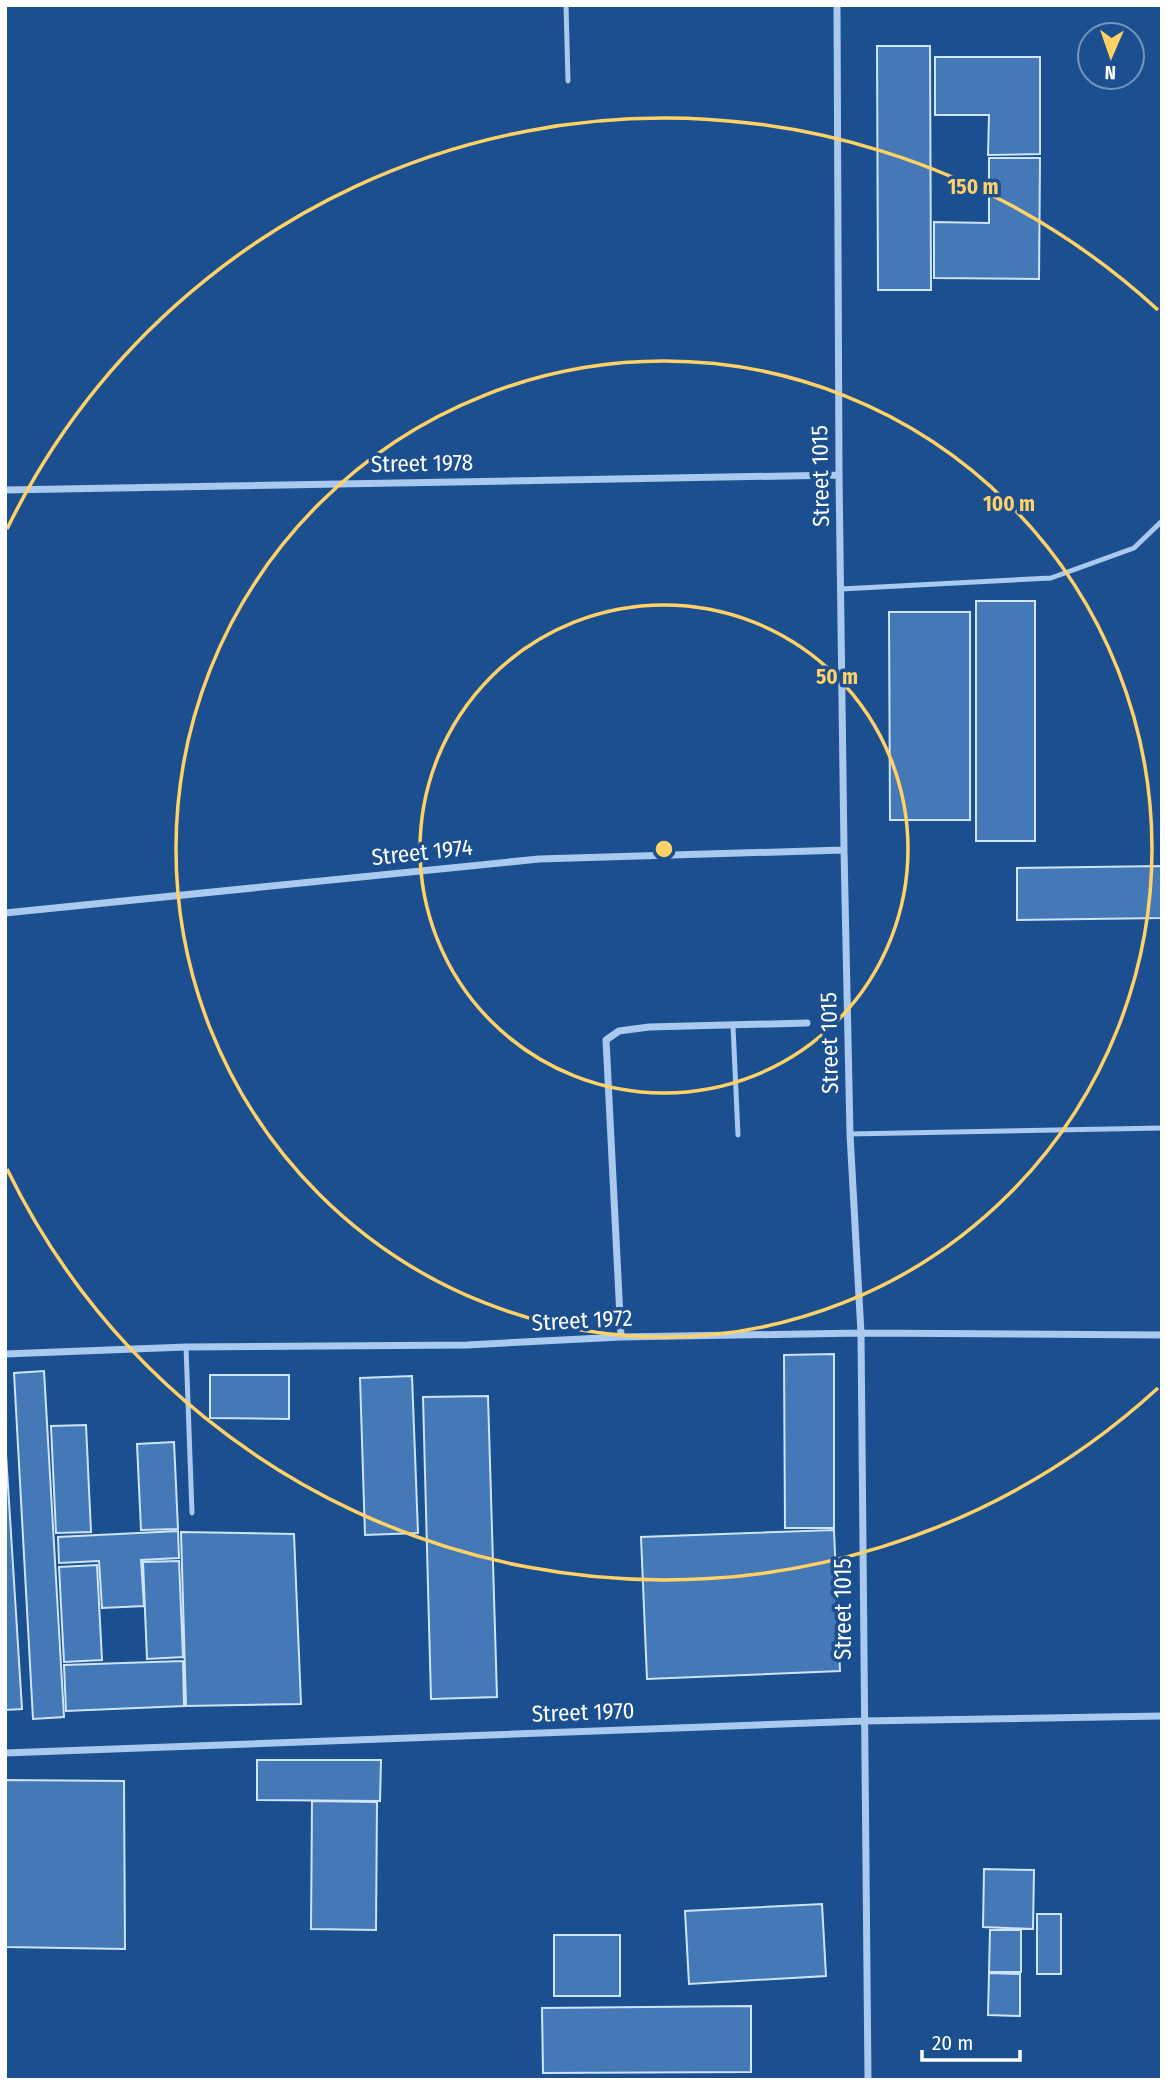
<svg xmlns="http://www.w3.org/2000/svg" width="1167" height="2085" viewBox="0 0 1167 2085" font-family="'Fira Sans Condensed',sans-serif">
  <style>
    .building { fill: #4478b7; stroke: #cfe3fa; stroke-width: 2 }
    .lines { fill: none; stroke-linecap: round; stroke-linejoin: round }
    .lane { stroke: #a9c9ee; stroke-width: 5 }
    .street { stroke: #a9c9ee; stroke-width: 7 }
    .ring { fill: none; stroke: #ffd166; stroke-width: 3.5 }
    .labels { text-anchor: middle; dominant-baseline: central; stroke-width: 7; stroke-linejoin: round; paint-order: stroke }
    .street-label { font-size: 23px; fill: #fff; stroke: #1b4f8f }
    .centre { fill: #ffd166; stroke: #1b4f8f; stroke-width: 3.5 }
    .ring-label { font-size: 21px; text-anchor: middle; font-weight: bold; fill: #ffd166; stroke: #1b4f8f; stroke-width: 7; stroke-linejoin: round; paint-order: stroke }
  </style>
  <rect width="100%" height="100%" fill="#1b4f8f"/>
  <path class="building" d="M877 46H930L931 290H878Z
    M935 57H1040V154L988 155 989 115H935Z
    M989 158H1040L1039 279 934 278V222L989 223Z
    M976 601H1035V841H976Z
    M889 612H970V820H890Z
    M1162 866V918L1017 920V868Z
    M834 1354V1528H785L784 1355Z
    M44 1371 64 1717 33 1719 14 1373Z
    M210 1375H289V1419L210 1418Z
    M412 1376 418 1533 365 1535 360 1378Z
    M488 1396 497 1697 431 1699 423 1397Z
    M86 1425 91 1532 56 1533 51 1426Z
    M5 1438 22 1709 5 1710Z
    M174 1442 178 1529 141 1530 137 1444Z
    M834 1530 840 1671 647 1679 641 1537Z
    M178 1531 179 1558 141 1560 144 1606 102 1608 99 1561 59 1563 58 1537Z
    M181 1532 294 1534 301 1704 186 1706Z
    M179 1561 183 1657 147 1659 143 1562Z
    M97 1565 102 1660 64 1662 59 1567Z
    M183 1661 184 1706 66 1711 64 1665Z
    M257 1760H381L380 1801 257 1800Z
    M5 1780 124 1781 125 1949 5 1947Z
    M312 1801 377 1802 376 1930 311 1929Z
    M984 1869 1034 1870 1033 1929 983 1927Z
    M822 1904 826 1976 689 1984 685 1911Z
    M1037 1914H1061V1974H1037Z
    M990 1930H1021V1972H989Z
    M554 1935H620V1996H554Z
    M989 1973 1020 1974V2016L988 2015Z
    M751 2006V2072L543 2073 542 2008Z"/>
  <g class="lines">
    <path class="lane" d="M566 5 568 81
      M841 589 1051 578 1134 548 1162 521
      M733 1026 738 1135
      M850 1134 1162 1128
      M186 1347 192 1513"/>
    <path class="street" d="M837 5 839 475 844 850 850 1134 861 1333 868 2080
      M5 490 839 475
      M5 913 539 859 844 850
      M621 1337 606 1040 619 1031 649 1027 807 1023
      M5 1354 186 1347 467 1345 621 1337 861 1333 1162 1335
      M5 1753 863 1721 1162 1716"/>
  </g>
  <g class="ring">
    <circle cx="664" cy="849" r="244"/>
    <circle cx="664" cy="849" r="488"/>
    <path d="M1158 1388A731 731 0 0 1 7 1169M7 529A731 731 0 0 1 1158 310"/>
  </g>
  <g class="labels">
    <g class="street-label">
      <text transform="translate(422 463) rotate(-1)">Street 1978</text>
      <text transform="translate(820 476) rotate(-91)">Street 1015</text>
      <text transform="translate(422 852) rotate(-6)">Street 1974</text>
      <text transform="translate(829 1043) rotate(-91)">Street 1015</text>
      <text transform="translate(582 1320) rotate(-3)">Street 1972</text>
      <text transform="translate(843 1609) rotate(-90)">Street 1015</text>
      <text transform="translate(583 1712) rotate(-2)">Street 1970</text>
    </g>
  </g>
  <circle cx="664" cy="849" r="10" class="centre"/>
  <g class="ring-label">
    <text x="973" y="194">150 m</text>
    <text x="1009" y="511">100 m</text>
    <text x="837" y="684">50 m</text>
  </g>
  <rect width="1167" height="2085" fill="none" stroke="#ffffff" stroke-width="14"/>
  <g transform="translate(1111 56) rotate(182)"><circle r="33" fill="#1b4f8f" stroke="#7695bc" stroke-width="2"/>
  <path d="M0-5L12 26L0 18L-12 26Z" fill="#ffd166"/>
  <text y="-10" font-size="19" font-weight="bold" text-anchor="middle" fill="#ffffff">N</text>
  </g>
  <path d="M922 2050v10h98v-10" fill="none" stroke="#ffffff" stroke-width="3.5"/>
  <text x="932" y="2050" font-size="21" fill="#ffffff" stroke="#1b4f8f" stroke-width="5" paint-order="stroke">20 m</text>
</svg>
